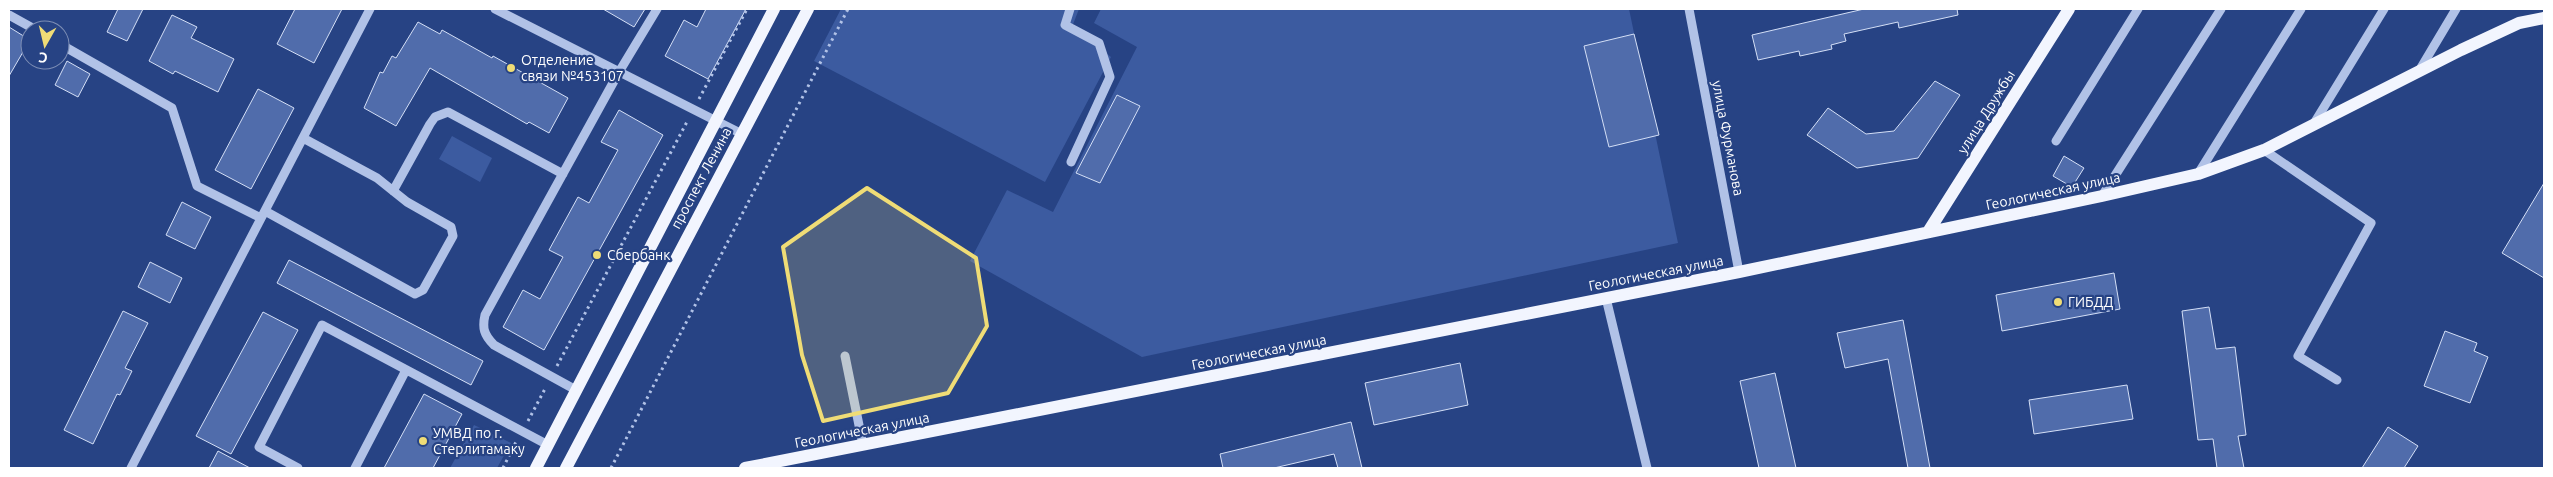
<svg xmlns="http://www.w3.org/2000/svg" width="2553" height="477" viewBox="0 0 2553 477" font-family="Ubuntu,sans-serif">
  <style>
    .green { fill: #3c5ba0 }
    .building { fill: #506cab; stroke: #d4dff6 }
    .lines { fill: none; stroke-linecap: round; stroke-linejoin: round }
    .path { stroke: #b1c2e7; stroke-width: 3; stroke-dasharray: 2.5 4; stroke-linecap: butt }
    .minor { stroke: #b1c2e7; stroke-width: 9 }
    .major { stroke: #f2f5fe; stroke-width: 12 }
    .marked { fill: #efdc76; fill-opacity: 0.2; stroke: #efdc76; stroke-width: 4; stroke-linejoin: round }
    .poi-dot { fill: #efdc76; stroke: #274384; stroke-width: 2 }
    .labels { text-anchor: middle; dominant-baseline: central; stroke-width: 4.5; stroke-linejoin: round; paint-order: stroke }
    .poi-label { font-size: 14px; fill: #fff; stroke: #274384; text-anchor: start }
    .street-label { font-size: 14px; fill: #fff; stroke: #274384 }
  </style>
  <rect width="100%" height="100%" fill="#274384"/>
  <path class="green" d="M841 9H1079L1072 27 1111 57 1045 182 814 61Z
    M1101 9H1629L1678 243 1142 357 970 261 1007 190 1053 212 1137 47 1094 23Z
    M452 136 492 158 480 182 439 159Z
    M474 425 511 443 497 468H450Z"/>
  <path class="building" d="M118 9H143L127 41 107 32Z
    M295 9H342L314 63 277 44Z
    M603 9H645L634 27Z
    M706 9H746L708 79 665 56 684 20 697 27Z
    M1864 9H1957L1958 15 1899 28 1898 22 1844 34 1846 41 1831 45 1832 49 1800 56 1799 51 1758 60 1752 35Z
    M172 15 197 27 191 38 234 59 218 92 175 71 173 74 149 61Z
    M418 22 440 34 442 30 492 58 493 56 568 98 549 133 529 122 527 124 430 68 396 126 364 108 380 72 383 73 392 56 396 58Z
    M9 27 30 40 9 76Z
    M1634 34 1659 135 1609 147 1584 46Z
    M67 61 90 74 78 97 55 85Z
    M1935 81 1960 95 1918 158 1857 168 1807 135 1828 108 1866 134 1894 131Z
    M258 89 294 108 251 189 215 170Z
    M1117 95 1140 106 1100 183 1076 173Z
    M619 110 663 135 544 350 503 327 523 290 540 299 563 257 549 250 578 197 589 203 618 150 601 142Z
    M2064 156 2084 168 2072 187 2053 176Z
    M2544 183V278L2502 253Z
    M182 202 211 217 195 249 166 235Z
    M289 260 483 361 471 385 277 283Z
    M150 262 182 278 170 303 138 287Z
    M2114 273 2120 309 2002 331 1996 295Z
    M2209 307 2216 349 2235 347 2246 435 2238 436 2244 468H2217L2213 439 2198 440 2182 311Z
    M123 311 148 323 125 368 132 371 120 395 117 394 93 444 64 430Z
    M263 312 298 330 231 454 196 436Z
    M1903 320 1930 468H1908L1888 359 1845 368 1837 333Z
    M2445 331 2477 343 2474 351 2488 357 2470 403 2424 386Z
    M1460 363 1468 405 1374 425 1365 383Z
    M1775 373 1796 468H1759L1740 381Z
    M2127 385 2133 419 2034 434 2029 400Z
    M424 394 462 414 433 468H384Z
    M1351 422 1362 468H1338L1334 454 1274 468H1223L1220 454Z
    M2388 427 2418 446 2404 468H2362Z
    M218 451 250 468H209Z"/>
  <g class="lines">
    <path class="path" d="M699 99 747 9
      M557 366 688 120
      M528 421 546 387
      M503 468 516 442
      M611 468 848 9"/>
    <path class="minor" d="M495 9 742 134
      M1070 9 1065 25 1099 43 1110 77 1071 162
      M1689 9 1739 272
      M9 15 36 30
      M60 44 172 108 197 186 261 218
      M2419 71 2456 9
      M2313 125 2384 9
      M2056 141 2138 9
      M2264 150 2371 223 2298 356 2337 380
      M2198 174 2301 9
      M393 191 430 124 435 117 448 112 563 174
      M2102 196 2221 9
      M265 211 415 294 423 290 453 236 451 227 407 202 377 178 303 138
      M1606 298 1647 468
      M845 356 863 445
      M576 390 494 345C484 335 482 328 485 315L619 72 657 9
      M131 468 370 9
      M298 468 259 447 322 325 548 445
      M355 468 406 370"/>
    <path class="major" d="M1928 232 2069 9
      M536 468 774 9
      M566 468 808 9
      M745 468 1739 272 2102 196 2198 174 2264 150 2461 50 2519 23 2544 18"/>
  </g>
  <path class="marked" d="M867 188 976 258 987 326 948 393 823 421 802 355 783 247Z"/>
  <g class="poi-dot">
    <circle cx="511" cy="68" r="5"/>
    <circle cx="597" cy="255" r="5"/>
    <circle cx="2058" cy="302" r="5"/>
    <circle cx="423" cy="441" r="5"/>
  </g>
  <g class="labels">
    <g class="poi-label">
      <text x="521" y="60">Отделение<tspan x="521" dy="16">связи №453107</tspan></text>
      <text x="607" y="255">Сбербанк</text>
      <text x="2068" y="302">ГИБДД</text>
      <text x="433" y="433">УМВД по г.<tspan x="433" dy="16">Стерлитамаку</tspan></text>
    </g>
    <g class="street-label">
      <text transform="translate(1986 112) rotate(-58)">улица Дружбы</text>
      <text transform="translate(1728 138) rotate(79)">улица Фурманова</text>
      <text transform="translate(701 178) rotate(-62)">проспект Ленина</text>
      <text transform="translate(2053 191) rotate(-12)">Геологическая улица</text>
      <text transform="translate(1656 273) rotate(-11)">Геологическая улица</text>
      <text transform="translate(1259 352) rotate(-11)">Геологическая улица</text>
      <text transform="translate(862 430) rotate(-11)">Геологическая улица</text>
    </g>
  </g>
  <rect width="2553" height="477" fill="none" stroke="#ffffff" stroke-width="20"/>
  <g transform="translate(45 45) rotate(188)"><circle r="24" fill="#274384" stroke="#7d8eb5"/>
  <path d="M0-4L9 19L0 12L-9 19Z" fill="#efdc76"/>
  <text y="-8" font-size="14" font-weight="bold" text-anchor="middle" fill="#ffffff">С</text>
  </g>
</svg>
